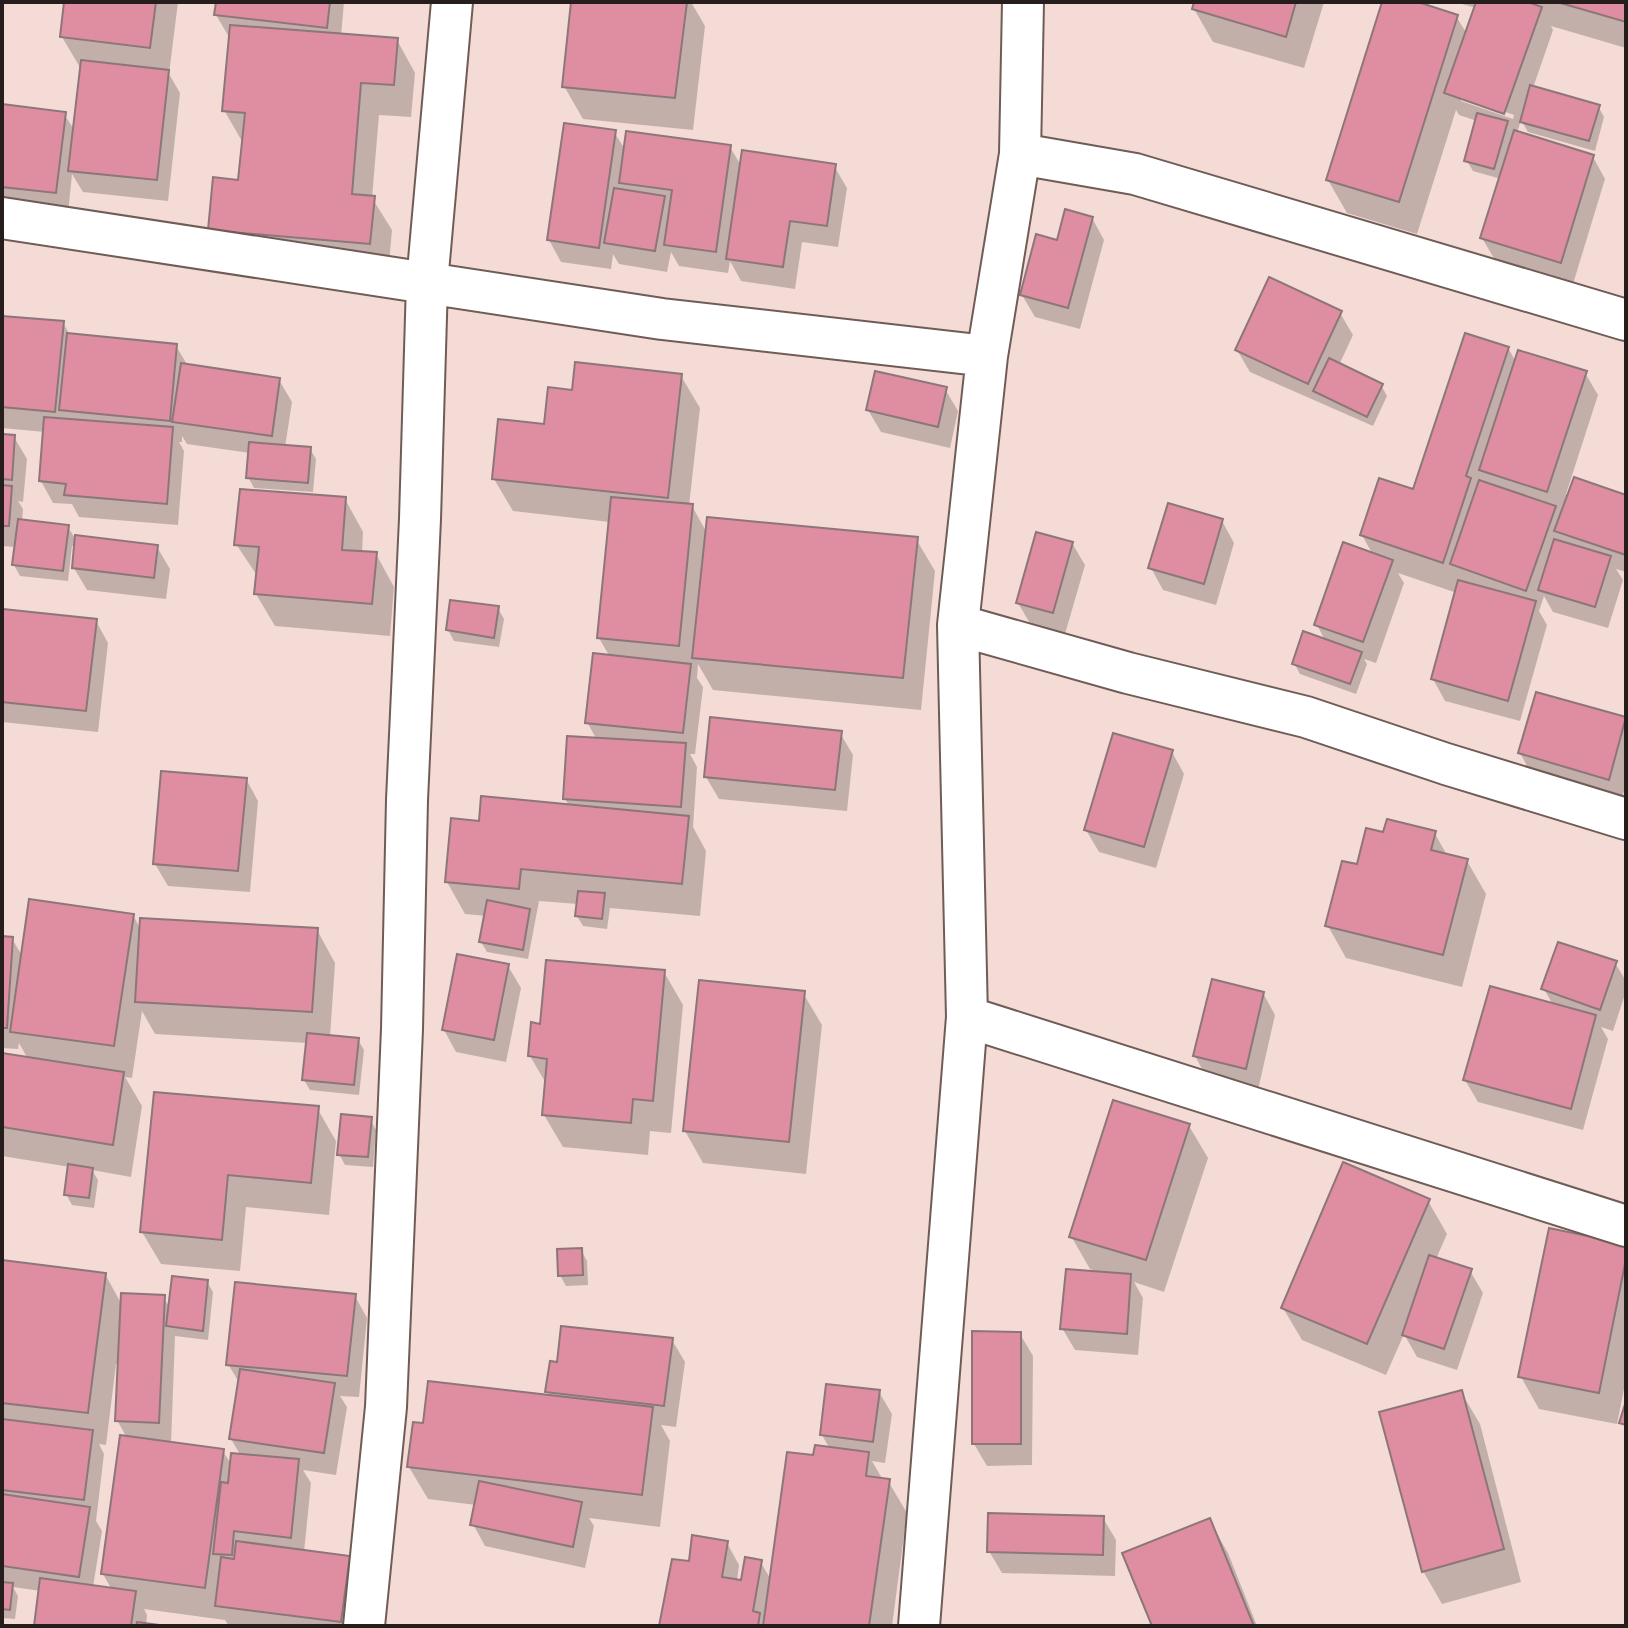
<svg xmlns="http://www.w3.org/2000/svg" width="1628" height="1628" viewBox="0 0 1628 1628" font-family="'PT Sans',sans-serif">
  <style>
    .shadow { fill: #0003; fill-rule: evenodd }
    .building { fill: #de8ea0; stroke: #8c767a; stroke-width: 2 }
    .lines { fill: none; stroke-linecap: round; stroke-linejoin: round }
    .street-casing { stroke: #705c57; stroke-width: 44 }
    .street { stroke: #fff; stroke-width: 40 }
  </style>
  <rect width="100%" height="100%" fill="#f4dbd5"/>
  <path class="shadow" d="M66 2H178L169 74 180 93 168 201 83 192 72 174 68 214 2 207V106L64 114 75 131 81 69 62 37Z
    M218 2H344L341 36 397 40 415 73 411 117 379 115 372 198 392 230 388 276 210 230 240 182 243 143 224 110 229 37 216 15Z
    M573 2H691L705 26 693 130 583 119 564 86Z
    M1196 2H1324L1304 68 1213 42 1194 9Z
    M1384 2H1412L1456 16 1467 34 1476 8 1455 2H1626V48L1551 26 1553 30 1533 88 1598 106 1604 117 1595 151 1528 132 1521 120 1517 133 1593 157 1605 179 1573 284 1495 260 1482 238 1501 179 1473 171 1467 161 1477 121 1459 115 1456 110 1417 234 1347 213 1328 180ZM1461 97 1514 115 1513 119 1461 101Z
    M614 132 626 151 730 147 742 167 834 166 847 188 838 247 802 242 795 289 741 281 730 261 728 273 679 266 671 252 667 272 619 264 613 254 611 269 561 262 549 240Z
    M1092 218 1104 240 1080 329 1035 317 1022 295 1058 243Z
    M1340 313 1353 335 1339 365 1381 385 1387 396 1373 426 1250 372 1237 350Z
    M2 318 63 323 70 335 176 346 188 366 279 380 292 402 285 447 310 449 316 459 313 492 254 488 248 477 250 453 187 444 182 436V442H179L184 451 178 525 79 517 72 504 53 503 41 481 45 432 2 428Z
    M1508 348 1516 362 1585 373 1598 395 1566 494 1626 497V572L1616 569 1623 580 1608 628 1553 612 1544 596 1539 611 1547 625 1520 721 1445 701 1433 679 1457 593 1398 573 1404 583 1376 663 1364 659 1367 664 1356 694 1300 674 1294 663 1326 642 1317 625 1373 555 1362 535 1414 492Z
    M681 376 700 408 689 506H692L707 533 916 539 935 571 921 710 713 690 698 664 697 678 703 687 695 754H690L697 767 693 827 706 851 700 916 610 908 607 929 583 926 577 916 578 904 539 901 528 959 487 952 481 942 486 916 465 914 447 882 481 823 570 807 565 799 597 740 587 722 610 657 599 638 610 522 513 511 494 479 546 426 574 392Z
    M945 389 958 411 950 448 881 432 868 410Z
    M2 436 14 437 27 459 23 502 18 501 23 509 22 521 68 527 77 542 157 547 170 569 166 599 87 590 74 568 76 546H72L68 581 20 576 14 565 16 547 2 546Z
    M345 499 363 532 362 553 376 554 394 587 390 636 275 626 256 594 258 577 236 544Z
    M1222 521 1234 543 1216 605 1163 590 1151 568Z
    M1072 543 1085 565 1065 634 1031 625 1018 603Z
    M498 608 504 619 499 647 454 641 448 630Z
    M4 611 96 621 108 643 98 732 2 722Z
    M1537 694 1626 719V784L1621 801 1532 775 1520 753Z
    M840 733 853 755 847 811 719 799 706 777Z
    M1172 752 1184 774 1156 868 1099 852 1086 830Z
    M246 779 258 801 250 892 168 886 155 864Z
    M1434 832 1448 857 1467 861 1486 894 1462 987 1346 958 1328 926 1358 867 1385 834Z
    M133 915 141 930H317L335 963 330 1037 358 1040 364 1050 359 1095 310 1090 304 1080 308 1043 155 1034 142 1011 132 1078 125 1077 142 1106 131 1177 92 1170 98 1180 94 1208 72 1205 66 1194 70 1167 2 1156V1055L28 1059 19 1043 18 1049 2 1048V938L12 939 23 957Z
    M1615 963 1626 981V991L1613 1031 1601 1027 1608 1039 1583 1130 1478 1102 1465 1080 1553 1005 1544 989Z
    M508 966 521 988 506 1062 456 1052 444 1030Z
    M664 972 683 1005 671 1133 650 1131 648 1155 563 1147 544 1115 547 1085 530 1056 542 1026Z
    M803 993 822 1025 806 1174 703 1163 685 1131Z
    M1263 993 1275 1015 1258 1090 1207 1078 1195 1056Z
    M317 1108 336 1141 329 1215 246 1207 240 1271 161 1264 142 1232Z
    M370 1119 376 1130 373 1167 345 1165 339 1154Z
    M1189 1126 1208 1158 1164 1292 1134 1282 1143 1298 1138 1355 1075 1350 1062 1328 1099 1272 1090 1269 1071 1236Z
    M1428 1201 1447 1234 1436 1259 1470 1271 1483 1293 1457 1370 1417 1357 1404 1334 1386 1375 1302 1340 1283 1308Z
    M1626 1246V1379L1617 1424 1539 1409 1521 1377Z
    M581 1250 587 1261 588 1285 566 1286 560 1275Z
    M2 1262 105 1274 122 1305 163 1297 170 1308 207 1282 213 1292 208 1340 175 1336 171 1444 223 1451 232 1466 241 1456 231 1439 240 1384 228 1364 355 1296 367 1318 359 1397 340 1396 347 1407 336 1475 303 1470 311 1483 304 1552 349 1558 361 1580 355 1626H229L225 1620 144 1609 147 1615 146 1625 153 1626H36L41 1591 13 1587 18 1596 15 1619 2 1618ZM116 1364H119L117 1420 127 1438 103 1574 112 1590 93 1587 102 1531 96 1521 104 1454 99 1444 106 1445Z
    M1020 1334 1033 1356 1032 1465 987 1466 974 1444Z
    M672 1340 685 1362 676 1427 661 1425 670 1441 660 1527 589 1518 594 1526 585 1568 485 1546 473 1524 476 1505 428 1499 409 1467 425 1425 551 1397 547 1392Z
    M879 1392 892 1414 885 1463 872 1461 883 1480 888 1481 907 1513 892 1626H661L691 1563 727 1543 739 1565 737 1581 742 1582 760 1561 771 1580 815 1457 830 1449 822 1435Z
    M1461 1392 1480 1424 1521 1582 1442 1604 1423 1571Z
    M1103 1518 1116 1540 1115 1576 1002 1573 989 1551Z
    M1209 1520 1228 1553 1257 1626H1154Z"/>
  <path class="building" d="M64 2H156L150 48 60 37Z
    M216 2H330L327 28 214 15Z
    M571 2H687L675 98 562 87Z
    M1194 2H1296L1286 37 1192 9Z
    M1382 2H1418L1458 15 1399 202 1326 180Z
    M1476 2H1528L1542 7 1504 114 1444 93Z
    M1557 2H1626V22Z
    M230 25 398 38 394 85 361 83 352 194 375 196 370 244 208 230 213 177 238 180 245 113 222 111Z
    M81 60 169 70 157 180 68 171Z
    M1530 85 1600 105 1589 141 1520 122Z
    M2 104 66 112 56 193 2 187Z
    M1477 113 1508 121 1494 169 1464 161Z
    M564 123 616 130 599 248 547 240Z
    M1514 130 1594 155 1561 263 1480 238Z
    M626 131 731 145 716 252 664 245 672 190 619 183Z
    M742 150 836 164 827 226 790 221 783 267 726 259Z
    M614 188 665 196 655 251 604 243Z
    M1065 209 1093 217 1068 308 1020 295 1036 234 1057 240Z
    M1269 277 1342 311 1308 384 1235 350Z
    M2 316 64 321 55 412 2 407Z
    M67 333 177 344 170 421 59 410Z
    M1465 333 1509 347 1466 476 1471 478 1443 563 1360 535 1379 478 1413 489Z
    M1518 350 1587 371 1547 492 1479 470Z
    M1329 358 1383 384 1367 417 1313 391Z
    M575 362 682 374 668 498 492 479 498 419 544 424 548 387 572 390Z
    M181 363 280 378 272 436 172 422Z
    M875 371 947 387 938 427 866 410Z
    M44 417 173 427 167 504 64 495 66 484 39 481Z
    M2 434 15 435 12 480 2 479Z
    M249 442 311 447 308 483 246 478Z
    M1574 477 1626 495V555L1554 531Z
    M1479 480 1556 506 1526 591 1450 564Z
    M2 485 12 486 9 526H2Z
    M240 489 346 497 342 550 377 552 372 604 254 594 259 547 234 545Z
    M611 497 693 504 679 646 597 638Z
    M1168 503 1223 519 1204 584 1148 568Z
    M707 517 918 537 903 678 692 658Z
    M18 519 69 525 63 571 12 565Z
    M1036 532 1073 542 1053 613 1016 603Z
    M75 535 158 545 154 578 72 568Z
    M1554 539 1611 556 1595 607 1538 590Z
    M1343 542 1393 560 1363 642 1314 625Z
    M1458 580 1536 601 1508 701 1431 679Z
    M450 600 499 606 494 638 446 630Z
    M3 609 97 619 86 711 2 702Z
    M1303 631 1362 652 1350 684 1292 664Z
    M593 653 691 664 683 733 585 723Z
    M1536 692 1626 717 1609 780 1518 753Z
    M710 717 842 731 835 790 704 777Z
    M1113 733 1173 750 1144 847 1084 830Z
    M567 736 686 743 681 807 563 799Z
    M161 771 247 778 238 871 153 864Z
    M481 796 689 816 682 884 521 869 519 889 445 882 451 818 479 821Z
    M1387 819 1436 831 1431 850 1468 859 1443 955 1325 926 1342 861 1357 864 1366 828 1383 832Z
    M578 891 605 893 602 919 575 916Z
    M29 899 134 914 114 1046 10 1032Z
    M487 900 530 909 523 950 479 942Z
    M140 918 318 928 312 1012 135 1002Z
    M2 936 13 937 7 1028H2Z
    M1558 942 1617 961 1600 1010 1541 989Z
    M457 954 509 964 494 1040 442 1030Z
    M546 960 665 970 653 1101 633 1099 631 1123 542 1115 547 1059 528 1056 531 1022 540 1024Z
    M1212 979 1264 992 1246 1069 1193 1056Z
    M699 980 805 991 789 1142 683 1131Z
    M1490 986 1596 1015 1571 1109 1463 1080Z
    M307 1033 359 1038 354 1085 302 1080Z
    M2 1053 124 1072 113 1145 2 1127Z
    M154 1092 319 1106 311 1183 228 1175 222 1240 140 1232Z
    M1113 1100 1190 1124 1146 1260 1069 1237Z
    M341 1114 372 1117 368 1157 337 1155Z
    M1343 1162 1430 1199 1367 1344 1281 1308Z
    M68 1164 93 1168 89 1198 64 1195Z
    M1549 1228 1626 1244V1259L1599 1393 1518 1377Z
    M582 1248 583 1275 558 1276 557 1249Z
    M1429 1255 1472 1269 1444 1349 1402 1335Z
    M2 1260 106 1273 88 1413 2 1403Z
    M1066 1269 1131 1274 1127 1334 1060 1329Z
    M172 1276 208 1280 203 1331 166 1326Z
    M235 1282 356 1294 347 1376 226 1365Z
    M121 1293 165 1295 159 1423 115 1421Z
    M561 1326 673 1338 664 1406 545 1392 550 1361 557 1362Z
    M972 1331 1021 1332V1444H972Z
    M240 1369 335 1383 324 1453 229 1439Z
    M428 1381 653 1407 642 1495 407 1467 413 1422 423 1423Z
    M826 1384 880 1390 873 1442 820 1435Z
    M1462 1390 1504 1549 1422 1572 1379 1412Z
    M1626 1401V1425L1619 1423Z
    M2 1419 93 1430 84 1500 2 1490Z
    M120 1435 224 1449 205 1588 101 1574Z
    M815 1445 869 1452 866 1476 890 1479 869 1626H763L787 1452 813 1455Z
    M231 1453 299 1459 291 1538 234 1531 232 1555 213 1554 221 1482 228 1483Z
    M479 1481 582 1502 573 1547 470 1525Z
    M2 1494 90 1507 79 1577 2 1566Z
    M988 1513 1104 1516 1103 1555 987 1552Z
    M1210 1518 1254 1626H1152L1122 1553Z
    M692 1535 728 1541 722 1577 741 1580 745 1557 762 1560 753 1611 760 1613 758 1626H659L672 1559 689 1561Z
    M236 1541 350 1556 341 1622 215 1606 221 1557 234 1559Z
    M40 1578 136 1591 131 1626H34Z
    M2 1582 13 1583 10 1610 2 1609Z
    M137 1622 167 1626H136Z"/>
  <g class="lines">
    <defs>
      <path id="street" d="M1020 154 1135 174 1626 320
        M2 218 662 319 987 356
        M958 625 1128 673 1306 717 1446 764 1626 819
        M967 1017 1626 1226
        M364 1626 386 1407 402 1029 407 800 420 519 427 283 452 2
        M919 1626 967 1017 958 625 987 356 1020 154 1023 2"/>
    </defs>
    <use href="#street" class="street-casing"/>
    <use href="#street" class="street"/>
  </g>
  <rect width="1628" height="1628" fill="none" stroke="#261e1c" stroke-width="8"/>
</svg>
